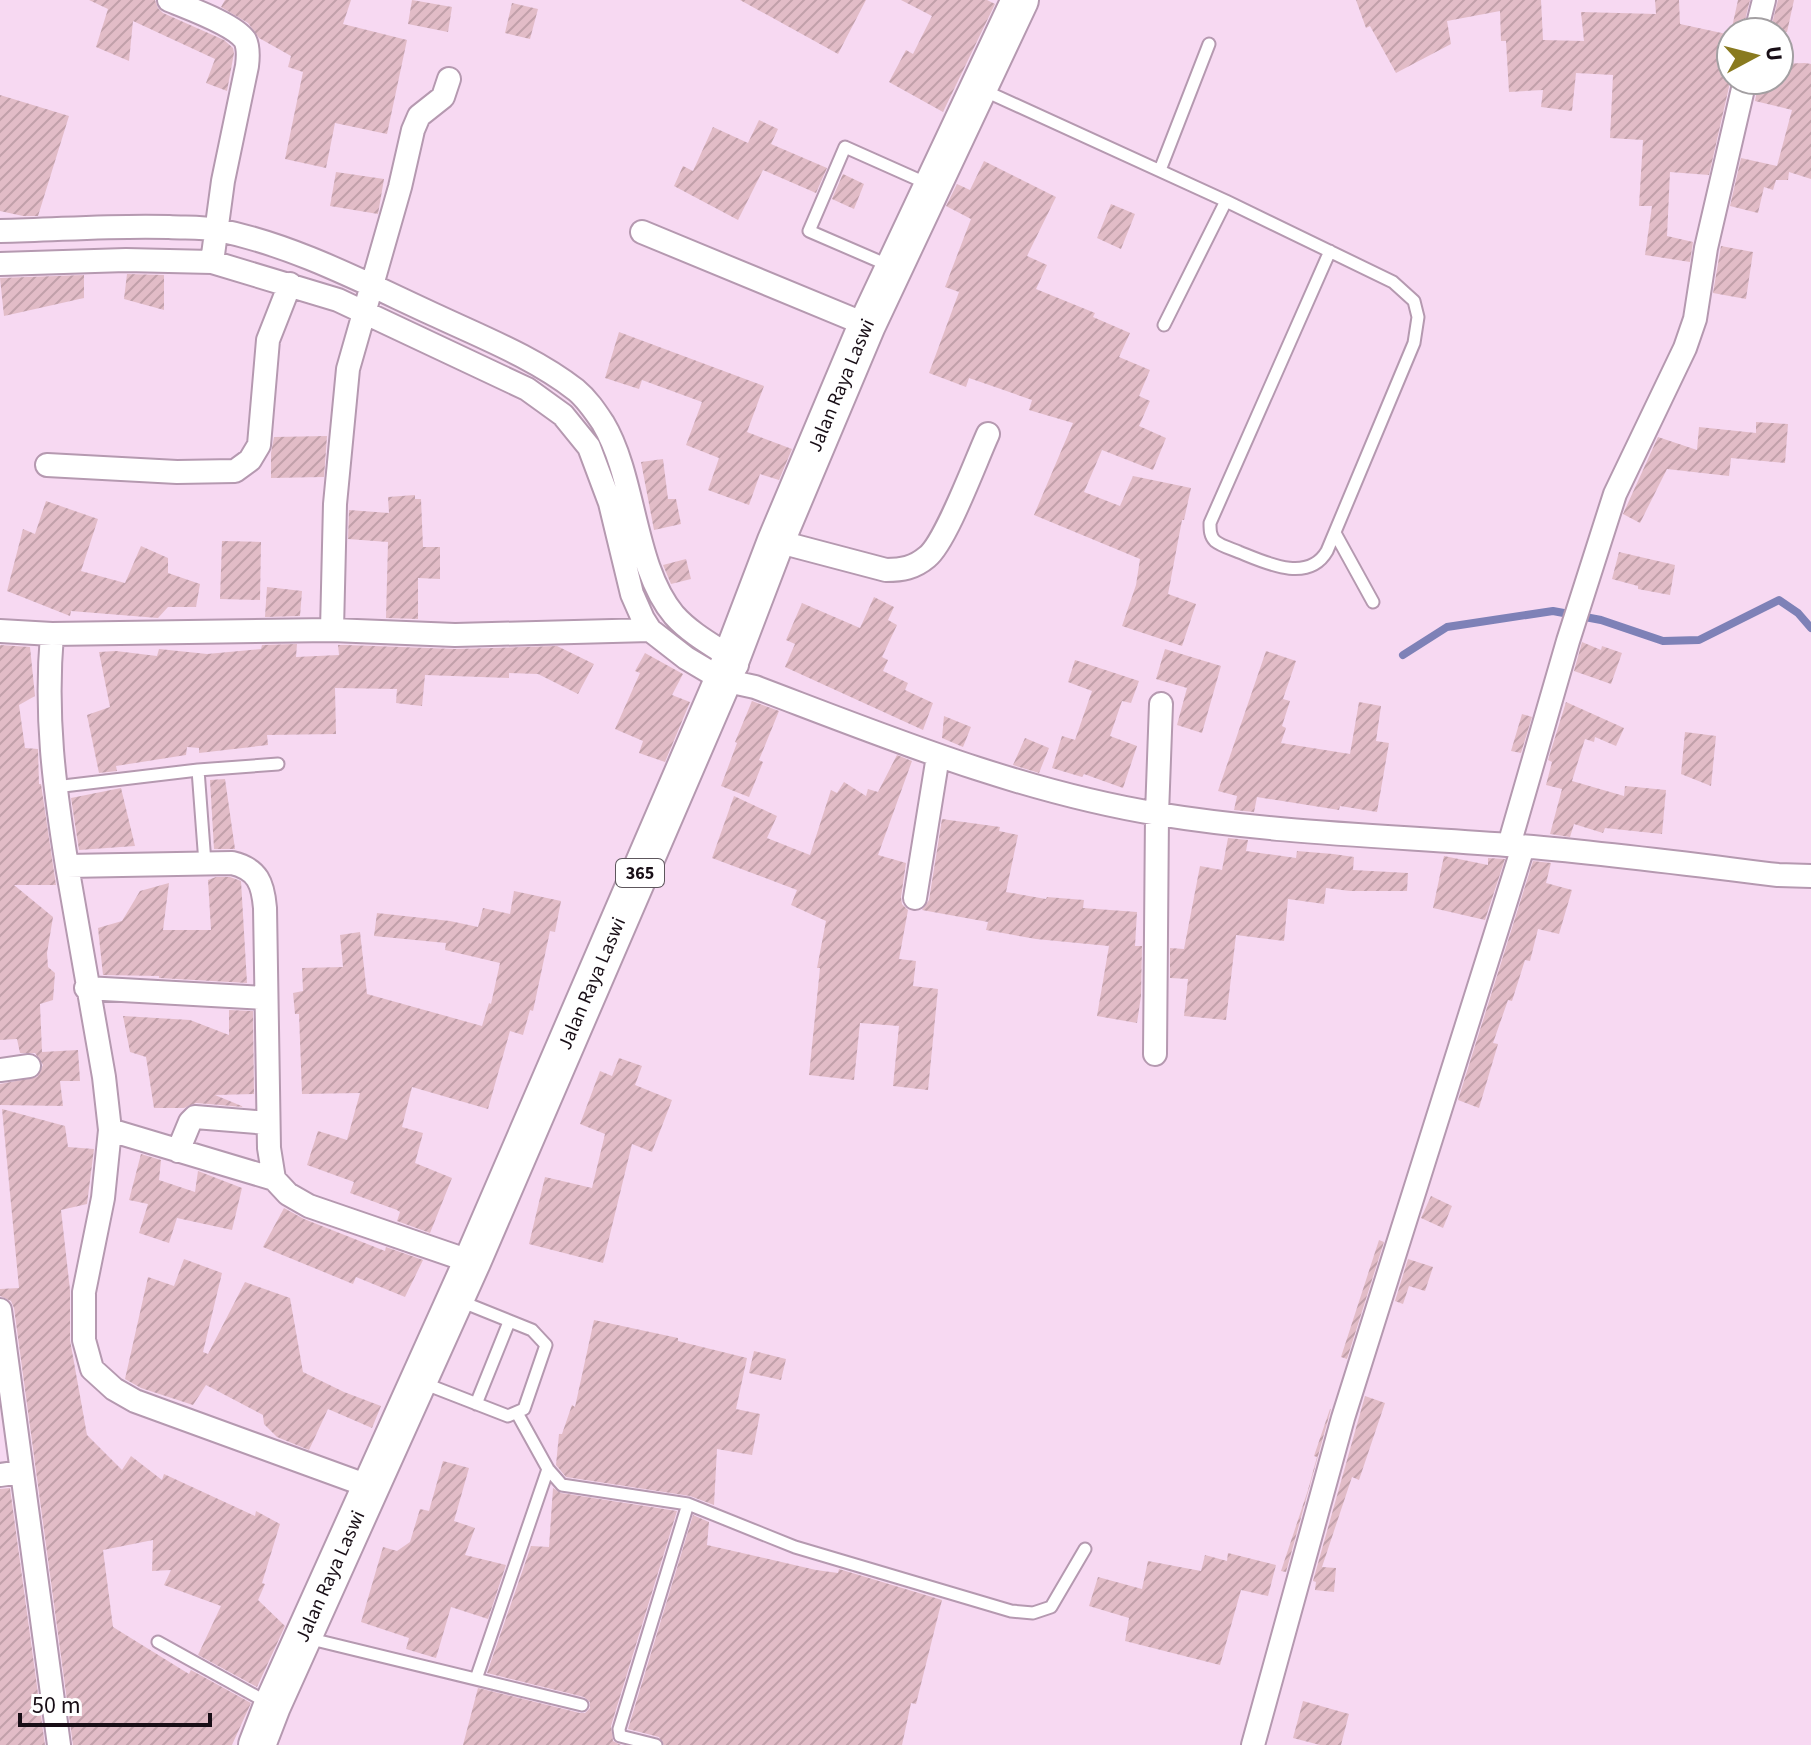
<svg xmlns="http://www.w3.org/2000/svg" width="1811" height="1745" viewBox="0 0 1811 1745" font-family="'Source Sans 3',sans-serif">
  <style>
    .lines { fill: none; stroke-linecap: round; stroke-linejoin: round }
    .stream { stroke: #7e81b7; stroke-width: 8 }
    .building { fill: url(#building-hatch) }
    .lane-casing { stroke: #b599b0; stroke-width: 15 }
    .street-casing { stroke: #b599b0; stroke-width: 26 }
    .primary-casing { stroke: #b599b0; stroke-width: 40 }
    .lane { stroke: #fff; stroke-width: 11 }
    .street { stroke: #fff; stroke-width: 22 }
    .primary { stroke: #fff; stroke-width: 36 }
    .labels { text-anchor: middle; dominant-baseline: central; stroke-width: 8; stroke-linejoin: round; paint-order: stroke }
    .shield { fill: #fff; stroke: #5d565c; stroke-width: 2 }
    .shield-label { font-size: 18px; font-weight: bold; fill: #180e16 }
    .street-label { font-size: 20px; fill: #180e16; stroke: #fff }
  </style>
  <defs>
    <pattern id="building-hatch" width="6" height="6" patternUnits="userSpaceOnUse" patternTransform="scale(2)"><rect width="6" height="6" fill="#e2bcc7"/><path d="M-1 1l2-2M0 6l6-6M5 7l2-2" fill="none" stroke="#c1a0aa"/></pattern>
  </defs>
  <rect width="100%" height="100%" fill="#f7d9f2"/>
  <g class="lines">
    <path class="stream" d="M1403 655 1447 627 1553 611 1601 620 1663 641 1699 640 1779 600 1798 613 1811 628"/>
  </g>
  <path class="building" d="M89 0H155L158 8 163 13 224 40 233 48 234 53 227 91 206 83 215 59 133 21 129 61 96 47 108 9Z
    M225 0H351L343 24 407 40 387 134 335 123 326 168 285 159 303 72 288 67 291 56 259 38 248 23 221 7Z
    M412 0 452 7 448 32 408 24Z
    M740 0H866L838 54Z
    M901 0H987L995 4 943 112 889 82 906 50 913 54 932 16Z
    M1356 0H1541L1543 40 1584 41 1581 12 1656 14 1655 0H1679L1680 24 1731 35V78L1709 175 1670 172 1667 236 1693 242 1690 262 1645 255 1652 206H1639L1643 140 1610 138 1613 75 1576 73 1572 111 1541 107 1543 90 1509 92 1506 41H1501L1500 11 1447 21 1451 44 1396 73 1370 26 1366 28Z
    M1738 0H1750L1742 32H1731Z
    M1778 0H1794L1787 32H1770Z
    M512 3 538 9 530 39 505 33Z
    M1805 63 1811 64V179L1789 172 1788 180H1776L1773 190 1764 187 1758 213 1730 206 1741 158 1777 166 1792 110 1755 101 1759 80H1779V64Z
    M0 95 69 116 38 216H23L0 211Z
    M759 120 778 129 771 144 827 168 816 193 763 170 738 220 674 186 683 166 693 171 713 127 748 143Z
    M984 161 1056 197 1027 256 1047 265 1036 289 1095 313 1093 317 1130 333 1119 357 1150 370 1139 396 1150 401 1139 426 1166 438 1153 470 1102 450 1084 492 1120 506 1133 476 1191 488 1184 520H1182L1168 594 1196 604 1182 646 1122 626 1136 585 1140 559 1034 515 1073 423 1029 410 1032 400 969 378 966 387 929 373 959 292 945 287 971 219 946 206 957 184 970 190Z
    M336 172 384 179 378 214 330 206Z
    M843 174 864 184 854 209 832 199Z
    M1111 204 1135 214 1121 249 1097 238Z
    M1721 246 1753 252 1746 299 1713 293Z
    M127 274 164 275V310L124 299Z
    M84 275V298L4 316 0 278Z
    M619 332 764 386 747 432 792 449 779 480 760 474 749 505 708 490 719 458 686 445 702 402 642 380 639 389 605 378Z
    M1756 422 1788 424 1785 463 1731 458 1729 476 1667 469 1640 523 1623 514 1658 437 1697 450 1699 427 1756 433Z
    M327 436 324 477 271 478V453L274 437Z
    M663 459 668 499H676L681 524 654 530 641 462Z
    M415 495V499H421L423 547H440V579L418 578V619L386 618 388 542 348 539 349 510 389 513 388 497Z
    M46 501 98 519 81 571 125 583 141 546 168 558V573L200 584 196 607H168L158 618 71 611 70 616 7 591 23 529 35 534Z
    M222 541 261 542 260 600 220 599Z
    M1619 552 1675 565 1670 595 1638 589V586L1612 579Z
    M686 559 691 579 671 584 663 565Z
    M267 587 302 591 300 616 265 617Z
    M874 597 894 607 888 620 897 625 882 657 888 660 883 671 908 683 905 690 933 703 923 730 785 667 795 644 786 640 802 603 860 628Z
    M1582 642 1601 650 1602 646 1622 653 1611 684 1574 671Z
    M297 644 296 657 339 655 338 645H346L455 649 557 646 594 664 578 694 538 674 509 673V678L425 675 422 706 396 703 397 689 335 688 336 734 267 735 268 745 199 753V748L187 747 186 755 116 766 117 771 99 773 87 715 110 707 99 652 116 651 157 656 159 649 207 654 261 649 262 645Z
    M0 645 30 647 35 696 19 705 25 748 38 749 39 784H41L56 885H14L53 917 47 953 48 967 55 973 53 1000 40 1004 42 1052 78 1050 80 1081H60L63 1106 0 1105V1084L37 1077 43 1065 35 1053H20L17 1039 0 1040Z
    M1165 649 1221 666 1202 733 1177 725 1187 688 1156 679Z
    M1266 651 1296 661 1283 699 1290 701 1282 726 1286 728 1281 743 1350 754 1359 702 1381 706 1376 741 1389 743 1377 812 1340 806 1339 810 1257 797 1254 812 1234 810 1237 796 1218 791Z
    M645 653 683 674 672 695 690 702 665 762 639 753 643 741 615 729 640 673 635 671Z
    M1075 660 1139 681 1131 703 1122 701 1110 736 1137 746 1123 788 1084 774 1082 777 1052 768 1062 736 1075 740 1092 691 1068 682Z
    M752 701 779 711 759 760 763 762 749 797 721 786 737 743 735 742Z
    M1566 702 1624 728 1616 746 1595 737 1594 742 1585 739 1572 781 1624 796 1625 786 1666 790 1662 834 1605 828 1603 833 1574 824 1570 837 1550 834 1562 789 1546 785 1552 762 1548 760Z
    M1522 714 1532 717 1521 753 1511 751Z
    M944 716 971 727 963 747 942 738Z
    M1685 732 1716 736 1711 786 1681 774Z
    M1025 738 1049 748 1039 773 1013 765Z
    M897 755 912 761 878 855 906 863 901 897 902 904 908 910 899 959 916 961 913 986 938 989 928 1090 893 1086 899 1026 860 1023 854 1080 809 1075 820 968H817L826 921 791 905 797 890 712 858 734 796 777 816 767 838 810 855 831 790 837 793 844 782 866 796 868 789 878 792Z
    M225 779 235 849H214L210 780Z
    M121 788 135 846 79 850 71 798Z
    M942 819 1000 827 999 831 1018 835 1006 892 1046 899 1047 897 1084 900 1083 908 1137 912 1135 946H1142L1141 996 1137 1023 1097 1016 1109 946 1036 939 986 930 988 922 922 910 929 900Z
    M1228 838 1248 840 1246 851 1296 858 1297 851 1333 854 1354 857 1353 870 1408 873 1407 891H1350L1326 888 1324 904 1288 899 1284 941 1236 935 1226 1020 1184 1016 1188 979 1170 978V948L1184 949 1200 866 1222 870Z
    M1444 856 1488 865V858L1505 859 1485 920 1433 908Z
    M1533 861 1551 863 1546 883 1572 890 1559 934 1538 929 1530 961 1525 960 1512 1001 1508 1000 1493 1043 1498 1044 1479 1108 1458 1100Z
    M216 877H230L241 881 247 983 159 978V976L103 975 98 928 122 921 140 891 169 883 163 930H211L208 880Z
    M514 891 561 901 555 932 550 931 533 1011 530 1010 523 1035 510 1031 488 1109 412 1087 402 1127 423 1133 415 1163 452 1178 430 1233 397 1221 400 1212 397 1210 350 1193 354 1182 307 1165 318 1131 347 1140 360 1093 302 1094 299 1014H295L293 993 303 991 302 968 343 967 340 935 360 932 367 994 482 1026 489 1003 491 1004 500 963 445 950 446 943 374 936 377 913 450 921 478 927 483 908 510 914Z
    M229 1010 253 1011 254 1094 215 1095 244 1107 196 1103 184 1108H154L146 1057 130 1052 123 1016 190 1020 229 1035Z
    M619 1058 642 1066 635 1085 672 1100 652 1152 632 1144 603 1263 529 1244 545 1177 592 1188 605 1134 580 1124 600 1071 612 1076Z
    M2 1109 65 1126 68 1147 94 1149 87 1204 61 1210 70 1290V1340L87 1435 122 1470 131 1456 162 1480 164 1474 255 1516 256 1511 280 1524 262 1583 265 1584 258 1600 285 1626 257 1687 198 1655 221 1606 164 1585 171 1570 152 1571 153 1540 103 1550 113 1627 189 1674 191 1670 251 1703 232 1745H73L14 1308 11 1301 0 1296V1289L19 1288Z
    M141 1154 161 1160 159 1180 195 1192 198 1171 242 1188 232 1230 177 1218 169 1243 139 1233 148 1204 129 1200Z
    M1431 1196 1452 1206 1443 1228 1421 1218Z
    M284 1208 304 1219 385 1251 386 1247 423 1260 405 1297 356 1277 353 1284 263 1247Z
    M1379 1240 1384 1242 1347 1359 1341 1357Z
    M184 1259 222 1273 203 1352 208 1354 245 1282 290 1298 303 1372 344 1392 381 1406 372 1428 328 1409 309 1450 277 1437 264 1424 263 1415 206 1385 193 1405 141 1388 125 1379 148 1277 174 1286Z
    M1408 1259 1433 1267 1425 1291 1409 1286 1403 1304 1395 1301Z
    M594 1320 678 1338V1341L747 1358 736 1409 760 1414 752 1455 717 1449 714 1505 690 1496 566 1477 556 1465 559 1434H562L572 1405 575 1407Z
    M754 1351 786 1359 781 1380 749 1373Z
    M1365 1396 1385 1403 1359 1480 1352 1477 1322 1567 1336 1568 1334 1592 1315 1590 1316 1582 1313 1581Z
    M1330 1409H1331L1286 1572 1281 1571 1308 1490 1317 1457 1314 1456Z
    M443 1461 469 1468 454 1521 475 1528 465 1555 506 1565 488 1619 451 1607 436 1658 406 1649 409 1638 361 1622 383 1547 397 1551 410 1542 420 1509 429 1511Z
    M10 1488 45 1745H0V1489Z
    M553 1488 561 1493 677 1511 611 1726 613 1741 621 1745H463L478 1688 580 1713H585L590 1708V1702L584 1697 487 1673 531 1546 549 1547Z
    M693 1515 709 1522 707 1545 816 1570 838 1573 839 1569 942 1600 916 1704 911 1703 902 1745H664L659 1737 628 1729Z
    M1228 1553 1276 1565 1268 1596 1241 1590 1220 1665 1125 1641 1129 1618 1089 1606 1098 1577 1142 1589 1148 1561 1201 1571 1205 1555 1227 1561Z
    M1303 1701 1349 1714 1341 1745H1320L1293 1738Z"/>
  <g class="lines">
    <defs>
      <path id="lane" d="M983 90 1226 201 1393 282 1414 301 1418 317 1414 343 1327 551C1308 584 1264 562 1239 552 1232 549 1221 546 1215 541 1210 536 1210 530 1210 523L1330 251
        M1160 170 1209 44
        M890 266 809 231 845 147 928 184
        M1164 325 1226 201
        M1335 533 1373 602
        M198 770 205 863
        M55 787 198 770 278 764
        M423 1383 508 1416 524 1409 546 1345 532 1330 460 1301
        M476 1404 509 1322
        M517 1413 548 1469 562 1485 688 1504 795 1547 1011 1611 1033 1613 1051 1607 1085 1549
        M307 1638 582 1705
        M158 1642 270 1704
        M476 1679 548 1469
        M656 1745 620 1736 619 1729 688 1504"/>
      <path id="street" d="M169 0C188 8 234 24 245 40 249 48 248 58 247 66L223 181 212 262
        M1756 32 1764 0
        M0 231C57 230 113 225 169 227 185 228 202 227 218 230 294 245 367 284 437 316 484 338 535 358 576 390 587 399 595 411 603 423 636 478 633 566 674 615 690 633 712 645 732 658L737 665
        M642 232 867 325
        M0 264 126 260 212 262 338 300 527 389 563 415 589 447 610 503 632 594 643 619 650 630 686 658 723 680 755 687C887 737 1018 791 1158 814 1274 833 1391 836 1507 845 1598 852 1688 864 1778 875L1811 876
        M47 465 177 472 235 471 250 460 259 445 268 340 290 284
        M776 541 886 570C902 570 914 568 927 557 946 542 976 460 988 434
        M332 630 335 504 348 369 400 187 413 130 419 116 443 97 449 79
        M0 631 52 634
        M1509 845 1568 641 1615 494 1685 348 1695 319 1706 248 1745 80
        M67 866 104 1077 110 1130 103 1198 84 1292V1340L92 1369 114 1389 135 1401 371 1487
        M915 898 938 756
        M86 988 265 998
        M1155 1054 1157 814 1161 704
        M0 1070 29 1066
        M110 1130 274 1179
        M178 1151 190 1122 195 1117 268 1123
        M472 1262 309 1206 288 1194 274 1179 269 1148 265 908C263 884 258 869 232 863L67 866C54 785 45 716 52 634L332 630 455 635 650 630
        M0 1310 59 1745
        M0 1475 21 1472
        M1253 1745 1343 1418 1523 847"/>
      <g id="primary">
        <path id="s1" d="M257 1745 272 1706 472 1262 723 680 776 541 867 325 1020 0"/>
      </g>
    </defs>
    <use href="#lane" class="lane-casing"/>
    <use href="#street" class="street-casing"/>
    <use href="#primary" class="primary-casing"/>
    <use href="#lane" class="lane"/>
    <use href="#street" class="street"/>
    <use href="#primary" class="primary"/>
  </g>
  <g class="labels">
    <rect class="shield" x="616" y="859" width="48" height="28" rx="6"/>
    <g class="shield-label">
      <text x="640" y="873">365</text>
    </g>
    <g class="street-label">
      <text stroke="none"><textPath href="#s1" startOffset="1480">Jalan Raya Laswi</textPath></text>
      <text stroke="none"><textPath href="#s1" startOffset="832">Jalan Raya Laswi</textPath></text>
      <text stroke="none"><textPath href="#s1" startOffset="184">Jalan Raya Laswi</textPath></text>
    </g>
  </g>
  <g transform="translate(1755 56) rotate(83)"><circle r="38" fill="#ffffff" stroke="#a39fa2" stroke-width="2"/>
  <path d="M0-6L14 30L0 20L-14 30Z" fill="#897a1f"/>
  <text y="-12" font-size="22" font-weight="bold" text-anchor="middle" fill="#180e16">U</text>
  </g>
  <path d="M20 1713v12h190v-12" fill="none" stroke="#180e16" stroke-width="4"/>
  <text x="32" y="1713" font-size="24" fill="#180e16" stroke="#ffffff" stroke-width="6" paint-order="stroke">50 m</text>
</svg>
